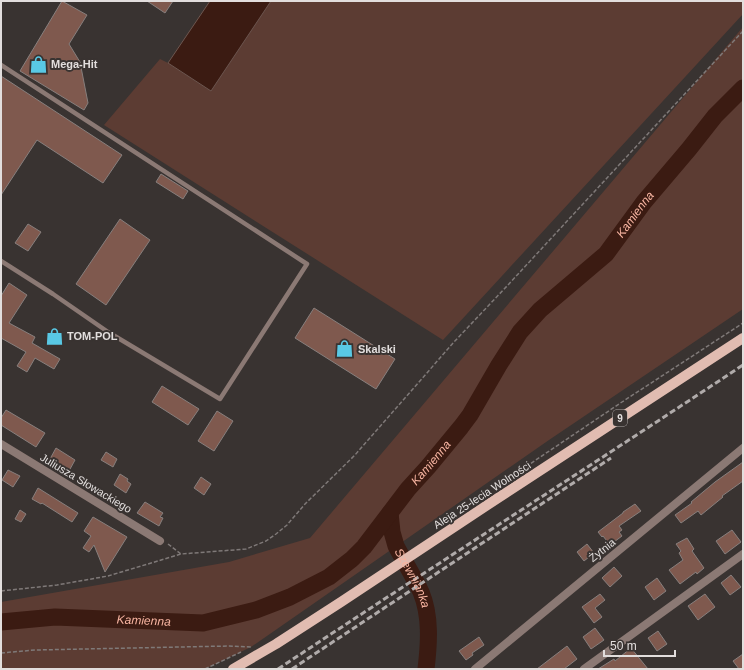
<svg xmlns="http://www.w3.org/2000/svg" width="744" height="670" viewBox="0 0 744 670" font-family="Arial,sans-serif">
  <style>
    .green { fill: #5c3c33 }
    .water { fill: #3b1b12; stroke: #6d564f }
    .lines { fill: none; stroke-linecap: round; stroke-linejoin: round }
    .river { stroke: #3b1b12; stroke-width: 17 }
    .building { fill: #7f594e; stroke: #877f7d }
    .path { stroke: #7f7978; stroke-width: 1.5; stroke-dasharray: 4 2; stroke-linecap: butt }
    .lane { stroke: #8b7974; stroke-width: 4.5 }
    .street { stroke: #8b7974; stroke-width: 8 }
    .primary { stroke: #e1bcb1; stroke-width: 10 }
    .rail { stroke: #b0abaa; stroke-width: 3; stroke-dasharray: 6 3; stroke-linecap: butt }
    .labels { text-anchor: middle; dominant-baseline: central; stroke-width: 4; stroke-linejoin: round; paint-order: stroke }
    .shield { fill: #393331; stroke: #afaba9; stroke-width: 1 }
    .shield-label { font-size: 10px; font-weight: bold; fill: #e2dedd }
    .poi-label { font-size: 11px; font-weight: bold; fill: #e2dedd; stroke: #393331; text-anchor: start }
    .street-label { font-size: 11px; fill: #e2dedd; stroke: #393331 }
    .water-label { font-size: 12px; font-style: italic; fill: #f7b4a1; stroke: #393331 }
  </style>
  <rect width="100%" height="100%" fill="#393331"/>
  <path class="green" d="M271 1H743V14L443 340 104 125 160 59 168 63 211 91Z
    M743 27V309L549 440 251 647 205 669H1V602L229 562 310 538Z"/>
  <path class="water" d="M210 1H271L211 91 168 63Z"/>
  <g class="lines">
    <g class="river">
      <path id="s1" d="M390 513 392 532 396 546C404 561 414 577 421 592 431 616 429 644 426 669"/>
      <path id="s2" d="M1 622 55 617 203 623 256 610 290 597 329 577 352 559 364 547 408 489 428 467 461 427 470 415 499 365 520 332 540 310 606 254 644 202 689 149 715 116 743 88"/>
    </g>
  </g>
  <path class="building" d="M62 1 87 15 69 44 80 62 88 103 84 110 20 71Z
    M147 1H173L165 13Z
    M1 76 122 155 103 183 37 140 1 195Z
    M161 174 188 191 183 199 156 182Z
    M120 219 150 240 106 305 76 284Z
    M28 224 41 232 28 251 15 243Z
    M9 283 27 295 9 323 35 337 32 343 60 359 54 369 35 358 27 372 17 366 26 352 1 338V296Z
    M314 308 395 359 376 389 295 338Z
    M162 386 199 409 188 425 152 402Z
    M6 410 45 433 36 447 1 425V418Z
    M217 411 233 421 214 451 198 441Z
    M56 448 75 460 69 471 50 459Z
    M106 452 117 459 113 467 101 460Z
    M743 462V481L722 496 723 497 701 515 698 511 681 523 675 515 692 503 691 502 715 482Z
    M8 470 20 476 13 487 2 480Z
    M120 474 128 479 127 481 131 484 126 493 114 485Z
    M201 477 211 484 204 495 194 488Z
    M38 488 78 513 72 522 42 503 41 504 32 499Z
    M145 502 163 513 160 517 163 518 159 526 137 513Z
    M635 504 641 511 619 526 622 530 619 532 622 536 610 545 603 536 602 537 598 532 623 513V512Z
    M20 510 26 514 21 522 15 519Z
    M93 517 127 537 105 572 94 545 89 552 83 548 91 536 84 531Z
    M732 530 741 542 725 554 716 541Z
    M687 538 694 549 692 551 704 568 697 574 696 572 680 584 669 570 683 560 679 553 681 551 676 544Z
    M587 544 594 553 584 561 577 552Z
    M614 567 622 576 610 587 602 578Z
    M731 575 741 587 730 595 721 583Z
    M657 578 666 591 654 600 645 587Z
    M600 594 605 600 595 608 602 617 594 623 582 607Z
    M705 594 715 607 698 620 688 606Z
    M595 628 604 640 591 649 583 637Z
    M658 631 667 644 657 651 648 638Z
    M479 637 484 645 472 653 473 655 466 660 459 651Z
    M567 646 577 659 564 669H537Z
    M631 648 648 669H598L614 659 615 661Z
    M743 654V669H739L733 661Z"/>
  <g class="lines">
    <path class="path" d="M521 470 622 402 743 323
      M168 544 181 554
      M1 591 57 585 108 576 181 554 246 549 266 541 276 534 287 525 305 504 355 455 454 342 507 286 743 31
      M1 653 35 650 229 646 251 647
      M205 669 241 652"/>
    <path class="lane" d="M1 65 307 264 220 399 108 332 53 294 1 261"/>
    <path class="street" d="M1 444 160 541
      M475 669 743 448
      M584 669 743 554"/>
    <path class="primary" d="M233 669 276 644 341 602 498 498 743 338"/>
    <path class="rail" d="M278 669C432 567 589 467 743 365
      M292 669 611 458"/>
  </g>
  <defs>
    <symbol id="shop-bare" viewBox="-9 -9 18 18"><path d="M-5-2.5h2.3a2.7 3.5 0 0 1 5.4 0H5L5.5 6h-11ZM-1.5-2.5h3a1.5 2.3 0 0 0-3 0Z" fill="#59c8e4" stroke="#393331" stroke-width="2.5" paint-order="stroke"/></symbol>
  </defs>
  <g fill-rule="evenodd">
    <use href="#shop-bare" x="26" y="52" width="25" height="25"/>
    <use href="#shop-bare" x="42" y="324" width="25" height="25"/>
    <use href="#shop-bare" x="332" y="336" width="25" height="25"/>
  </g>
  <g class="labels">
    <rect class="shield" x="613" y="410" width="14" height="16" rx="3"/>
    <g class="shield-label">
      <text x="620" y="418">9</text>
    </g>
    <g class="poi-label">
      <text x="51" y="64">Mega-Hit</text>
      <text x="67" y="336">TOM-POL</text>
      <text x="358" y="349">Skalski</text>
    </g>
    <g class="street-label">
      <text transform="translate(86 483) rotate(31)">Juliusza Słowackiego</text>
      <text transform="translate(482 495) rotate(-33)">Aleja 25-lecia Wolności</text>
      <text transform="translate(602 550) rotate(-39)">Żytnia</text>
    </g>
    <g class="water-label">
      <text stroke="none"><textPath href="#s2" startOffset="815">Kamienna</textPath></text>
      <text stroke="none"><textPath href="#s2" startOffset="491">Kamienna</textPath></text>
      <text stroke="none"><textPath href="#s1" startOffset="70">Szewnianka</textPath></text>
      <text stroke="none"><textPath href="#s2" startOffset="143">Kamienna</textPath></text>
    </g>
  </g>
  <rect width="744" height="670" fill="none" stroke="#e2dedd" stroke-width="4"/>
  <path d="M604 650v6h71v-6" fill="none" stroke="#e2dedd" stroke-width="2"/>
  <text x="610" y="650" font-size="12" fill="#e2dedd" stroke="#393331" stroke-width="3" paint-order="stroke">50 m</text>
</svg>
